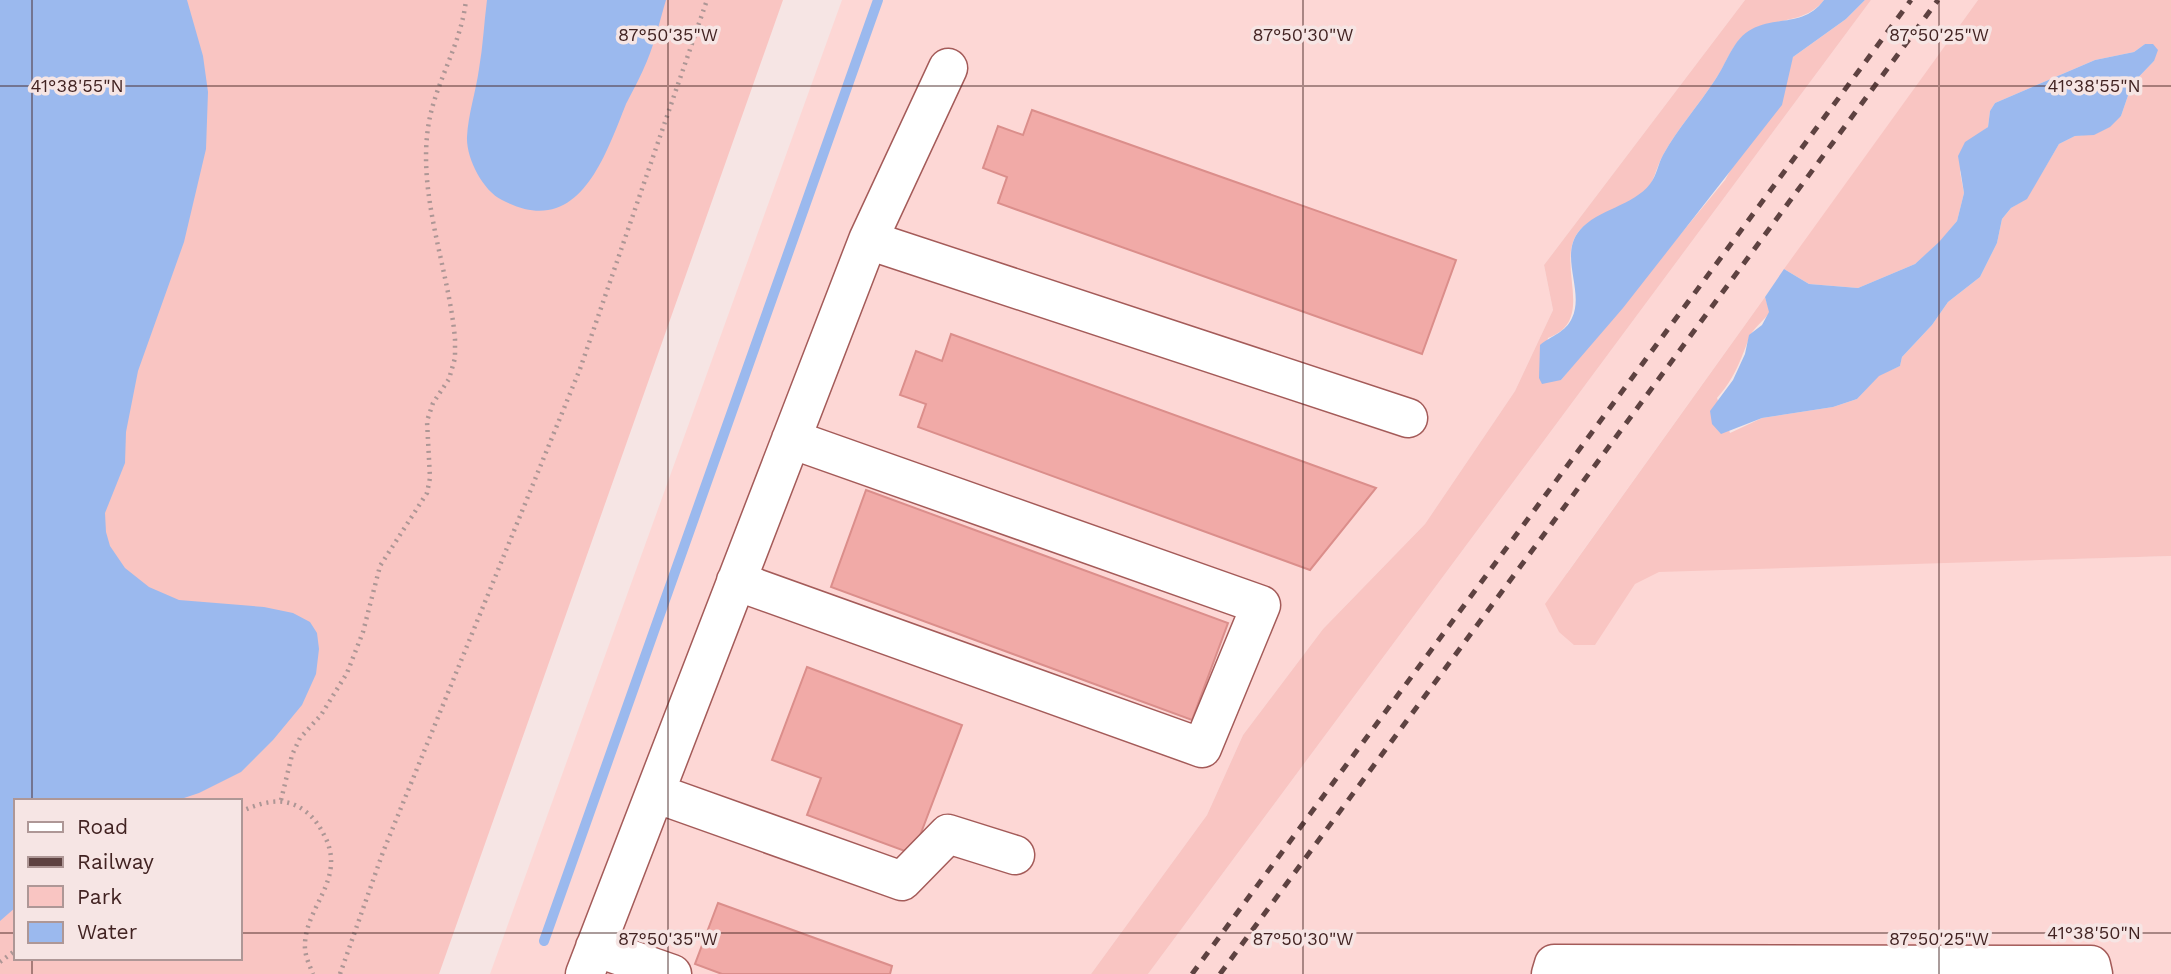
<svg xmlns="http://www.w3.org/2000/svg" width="2171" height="974" viewBox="0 0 2171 974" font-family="'Work Sans',sans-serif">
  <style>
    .built { fill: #fdd7d5 }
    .green { fill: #f9c5c2; fill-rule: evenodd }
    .water { fill: #9bb9ee }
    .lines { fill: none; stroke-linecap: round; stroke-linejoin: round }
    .stream { stroke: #9bb9ee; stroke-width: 10 }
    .building { fill: #f1aaa7; stroke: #db8e8b; stroke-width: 2 }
    .minor-casing { stroke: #a45b59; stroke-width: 41 }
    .path { stroke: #ad9695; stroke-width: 4.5; stroke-dasharray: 2 5; stroke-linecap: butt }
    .minor { stroke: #fff; stroke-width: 38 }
    .rail { stroke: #5e4241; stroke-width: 5; stroke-dasharray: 9 9; stroke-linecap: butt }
    .ticks { fill: none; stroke: #422322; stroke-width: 2; stroke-opacity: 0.45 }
    .ticks-label { font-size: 18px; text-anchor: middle; fill: #422322; stroke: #f6e5e4; stroke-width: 7; stroke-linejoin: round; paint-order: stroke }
  </style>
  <rect width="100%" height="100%" fill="#f6e5e4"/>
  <path class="built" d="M842 0H1745L1544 265 1553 310 1515 391 1425 524 1323 629 1243 735 1207 815 1091 974H490Z
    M1871 0H1978L1567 573 2171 556V974H1148Z"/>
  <path class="green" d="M0 0H783L439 974H0ZM16 801H240V958H16Z
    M1745 0H1824C1803 28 1761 15 1740 39 1729 51 1724 68 1715 80 1698 106 1678 128 1663 155 1656 167 1655 182 1644 192 1628 206 1601 212 1584 226 1548 256 1601 319 1548 338L1540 368 1561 380 1725 180 1793 57 1846 19 1865 0H1871L1148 974H1091L1207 815 1243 735 1323 629 1425 524 1515 391 1553 310 1544 265Z
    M1978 0H2171V556L1659 572 1635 584 1595 645H1574L1559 632 1545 604 1765 297 1770 312C1764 321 1752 329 1749 338 1740 362 1734 379 1717 398L1730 433 1762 418 1833 407 1857 399 1879 375 1900 366 1902 357 1932 325 1948 302 1980 277 1997 243 2002 219 2011 208 2027 198 2059 144 2075 136 2094 134 2121 116 2132 84 2154 61 2145 44 2134 52 2095 60 1995 103 1990 111 1988 127 1977 135 1960 172 1964 193 1957 221 1939 243 1915 264 1858 288 1809 284 1784 269Z"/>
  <path class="water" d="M0 0H187L203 56 208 92 206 149 184 242 138 371 126 432 125 463 105 513 106 532 110 546 125 568 149 587 179 600 264 607 293 613 310 622 317 633 319 649 316 674 302 705 273 740 241 772 199 793 175 801H16V907L0 921Z
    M487 0H666C660 20 655 42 647 61 641 76 633 90 626 104 604 159 578 240 502 200 483 191 466 158 467 137 468 115 476 91 479 69 483 46 484 23 487 0Z
    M1824 0H1865L1846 19 1793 57 1782 105 1623 308 1561 380 1542 384 1539 378 1540 345C1551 336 1566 332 1572 318 1585 291 1558 255 1580 230 1598 209 1633 206 1650 184 1657 175 1658 164 1663 155 1678 128 1698 106 1715 80 1726 65 1733 38 1752 29 1776 16 1804 27 1824 0Z
    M2145 44H2153L2158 50 2154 61 2132 84 2121 116 2110 127 2094 135 2075 136 2059 144 2027 199 2011 208 2002 219 1997 243 1980 277 1948 302 1932 325 1902 357 1900 366 1879 376 1857 399 1833 407 1762 418 1721 434 1712 424 1710 411 1733 380 1745 354 1749 335 1762 325 1769 312 1765 297 1784 269 1809 284 1858 288 1915 264 1939 242 1957 221 1964 193 1958 156 1965 142 1988 127 1990 111 1995 103 2095 60 2134 52Z"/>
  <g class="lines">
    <path class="stream" d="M544 941 878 0"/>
  </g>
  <path class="building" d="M1032 110 1456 260 1422 354 998 203 1007 177 983 168 998 126 1023 135Z
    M951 334 1376 488 1310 570 918 427 926 404 900 395 916 351 942 361Z
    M866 490 1228 623 1192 720 831 587Z
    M807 667 962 725 913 854 807 815 821 778 772 760Z
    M718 903 892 966 890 974H722L695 964Z"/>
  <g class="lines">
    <defs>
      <path id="minor" d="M948 68 868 240 1408 418
        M736 581 1202 748 1261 605 791 439
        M655 793 902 881 948 834 1015 855
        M595 947 672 974
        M585 974 868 240
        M1551 974 1554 964 2091 965 2093 974"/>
    </defs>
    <use href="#minor" class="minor-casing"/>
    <path class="path" d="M281 800 292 755 300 738 321 715 347 673 363 632 380 566 427 493 430 478 427 421 433 403 449 379 455 358V339C449 270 418 198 428 128 434 84 461 46 466 0
      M240 812C262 802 284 795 305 811 315 818 322 830 327 841 343 881 307 906 305 943 304 954 309 964 313 974
      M0 962 16 950
      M340 974 383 852 580 369 707 0"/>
    <use href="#minor" class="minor"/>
    <path class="rail" d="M1192 974 1911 0
      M1220 974 1938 0"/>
  </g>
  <path class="ticks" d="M32 0V801M668 0V974M1303 0V974M1939 0V974M0 86H2171M0 933H16M240 933H2171M32 958V974"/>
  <g class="ticks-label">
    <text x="668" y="41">87°50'35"W</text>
    <text x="1303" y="41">87°50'30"W</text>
    <text x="1939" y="41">87°50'25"W</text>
    <text x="77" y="92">41°38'55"N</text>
    <text x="2094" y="92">41°38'55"N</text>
    <text x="2094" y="939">41°38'50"N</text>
    <text x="668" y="945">87°50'35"W</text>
    <text x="1303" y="945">87°50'30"W</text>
    <text x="1939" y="945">87°50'25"W</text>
  </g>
  <rect x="14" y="799" width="228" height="161" fill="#f6e5e4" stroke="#ae9796" stroke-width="2"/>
  <rect x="28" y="822" width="35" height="10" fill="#ffffff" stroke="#ae9796" stroke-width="2"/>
  <text x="77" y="834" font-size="21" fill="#422322">Road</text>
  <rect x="28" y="857" width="35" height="10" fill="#5e4241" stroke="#ae9796" stroke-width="2"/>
  <text x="77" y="869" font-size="21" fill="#422322">Railway</text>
  <rect x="28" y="886" width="35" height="21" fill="#f9c5c2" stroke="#ae9796" stroke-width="2"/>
  <text x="77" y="904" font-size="21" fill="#422322">Park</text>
  <rect x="28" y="922" width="35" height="21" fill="#9bb9ee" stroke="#ae9796" stroke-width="2"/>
  <text x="77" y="939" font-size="21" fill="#422322">Water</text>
</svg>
